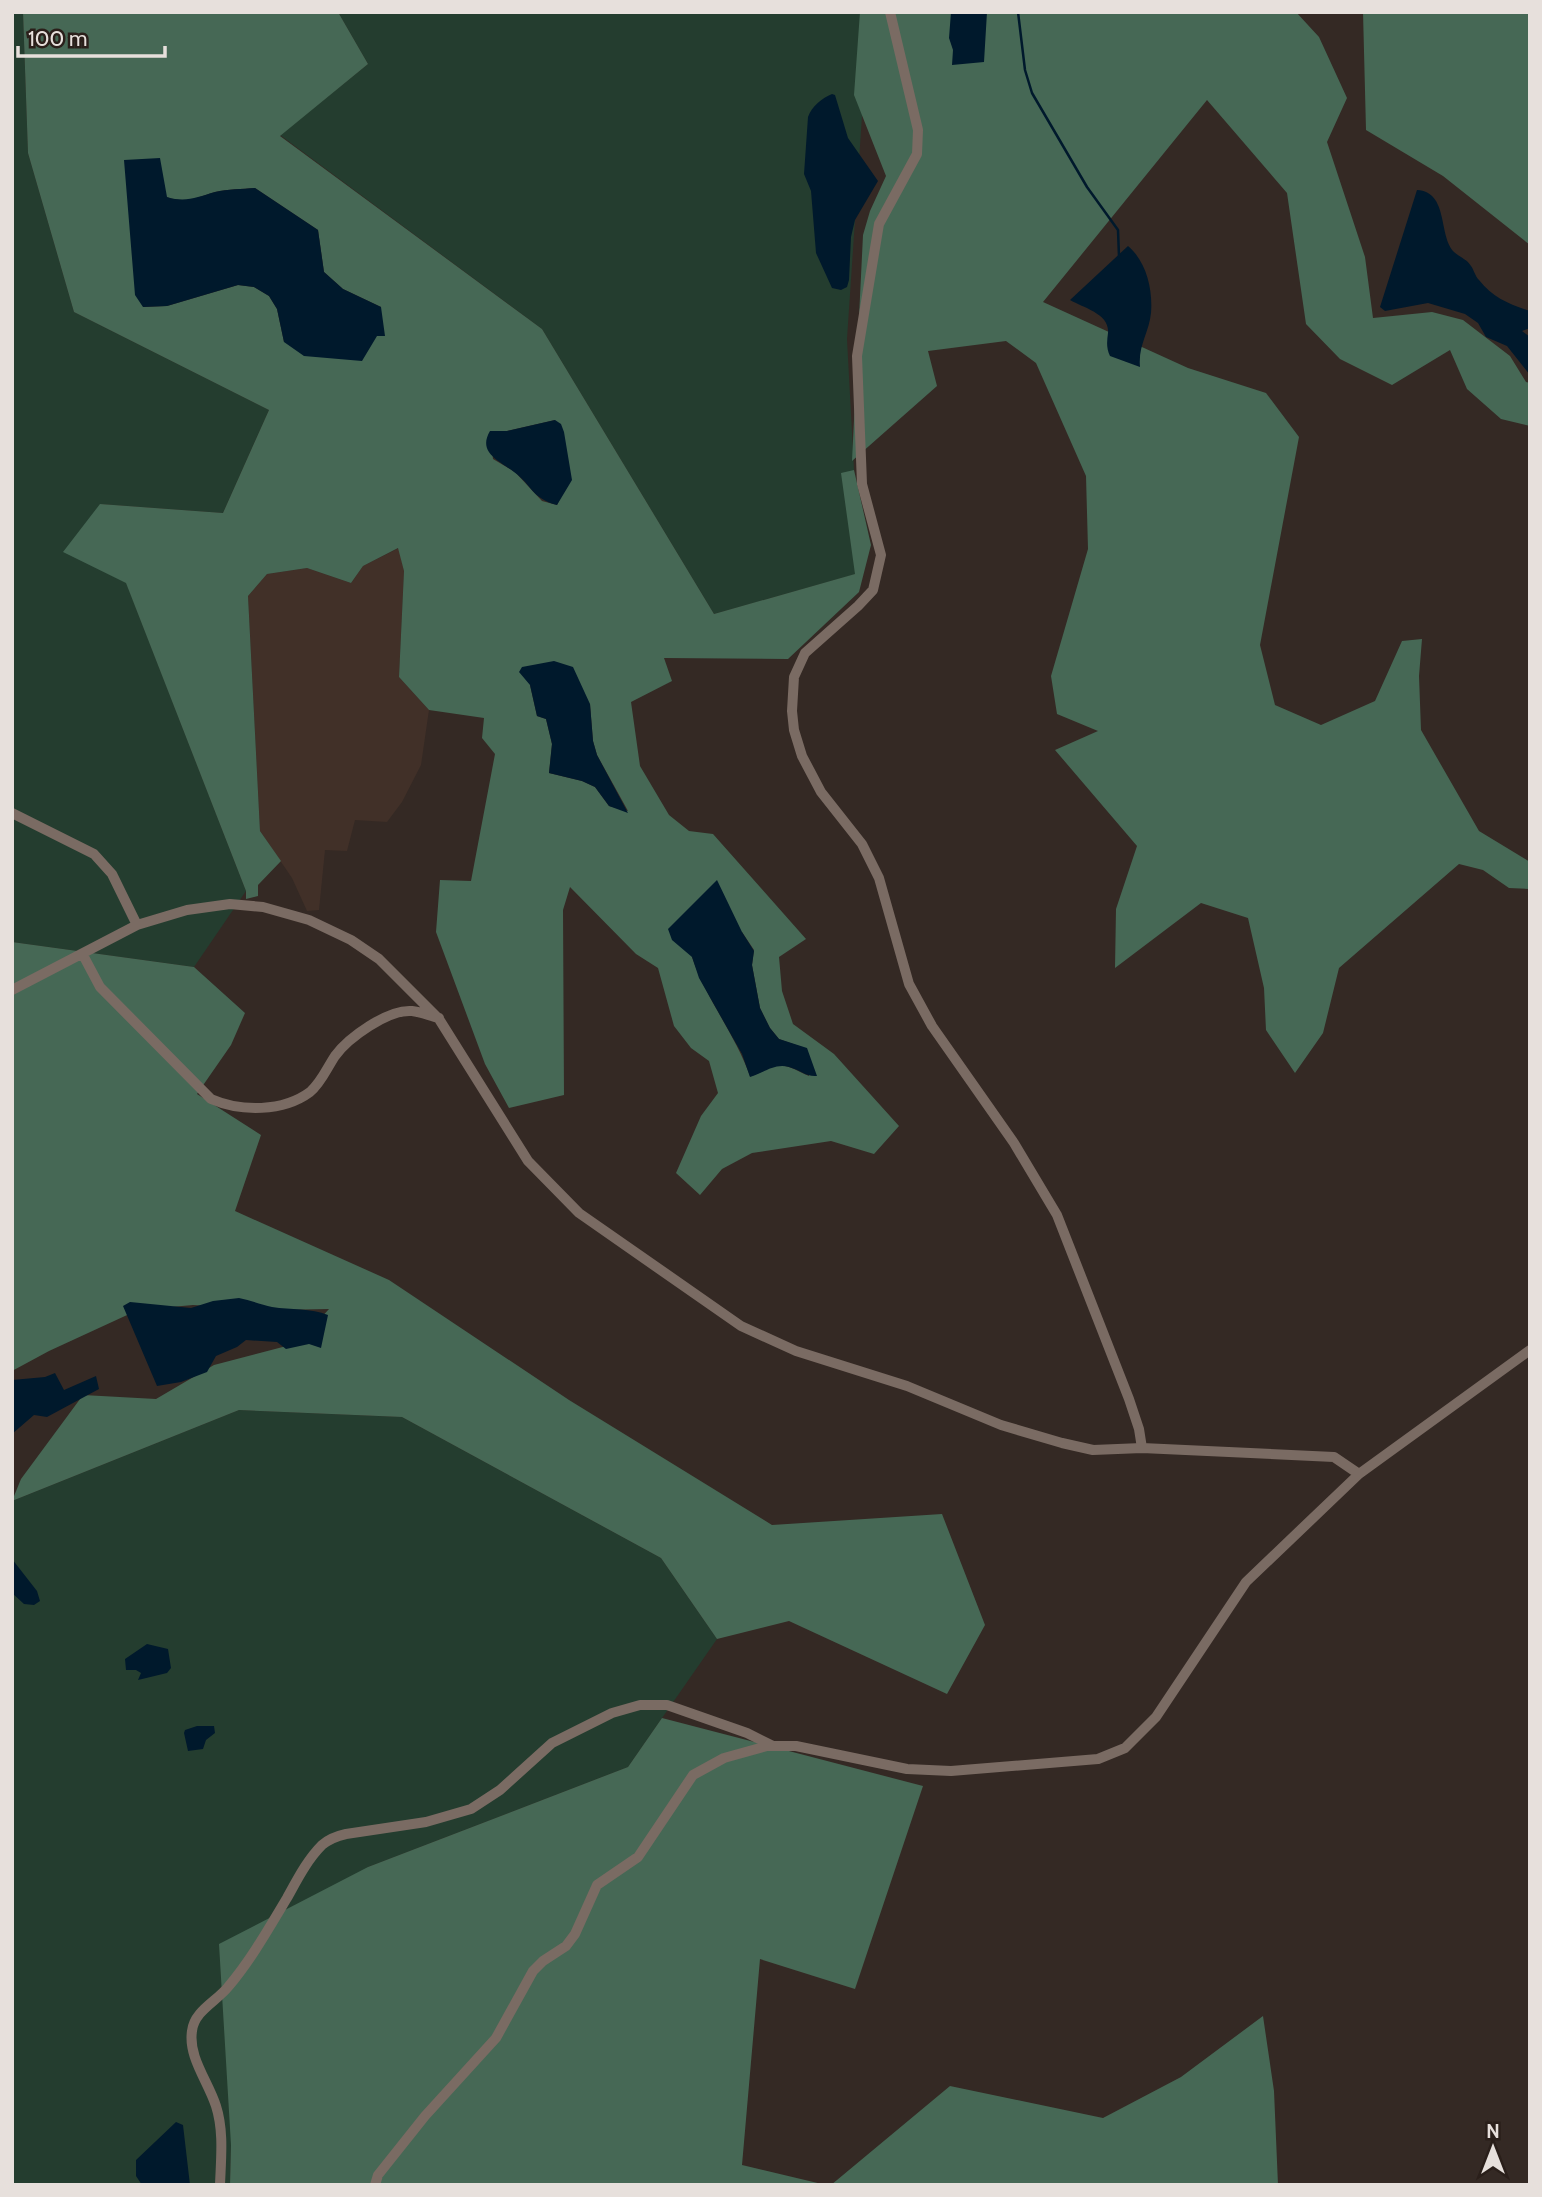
<svg xmlns="http://www.w3.org/2000/svg" width="1542" height="2197" viewBox="0 0 1542 2197" font-family="Cabin,sans-serif">
  <style>
    .built { fill: #413028 }
    .green { fill: #243d2f }
    .forest { fill: #466855; fill-rule: evenodd }
    .water { fill: #00192c }
    .lines { fill: none; stroke-linecap: round; stroke-linejoin: round }
    .stream { stroke: #00192c; stroke-width: 2.5 }
    .minor { stroke: #7a6b63; stroke-width: 10 }
  </style>
  <rect width="100%" height="100%" fill="#342924"/>
  <path class="built" d="M399 548 404 571 399 677 429 710 421 765 402 802 387 822 355 820 347 851 325 850 319 910 307 911 292 878 260 831 248 596 267 574 307 568 351 583 363 566Z"/>
  <path class="green" d="M12 12H23L28 153 74 312 269 410 223 513 100 504 126 582 246 891 194 967 12 942Z
    M338 12H869L847 339 854 470 856 574 714 614 542 329 280 135 368 64Z
    M239 1410 402 1417 661 1558 717 1639 628 1767 368 1867 231 2145 230 2185H12V1501Z"/>
  <path class="forest" d="M23 12H338L368 64 280 136 542 329 714 614 855 574 841 473 854 470 871 545 859 592 788 659 664 658 672 681 631 702 640 766 669 815 689 831 713 834 806 939 779 957 782 991 793 1024 834 1054 899 1126 874 1154 831 1141 752 1153 722 1169 700 1195 676 1173 701 1116 718 1093 709 1061 691 1048 674 1026 658 968 636 954 570 887 563 910 564 1095 509 1108 485 1064 436 932 440 880 471 881 495 754 482 738 484 718 429 710 399 677 404 571 398 548 363 566 351 583 307 568 267 574 248 596 260 831 281 861 258 885V896L246 899V891L126 583 63 552 100 504 223 513 269 410 74 312 28 153ZM255 188 318 230 324 272 343 289 381 307 284 342 277 309 269 296 254 287 238 285 167 306 143 307 166 197C188 204 195 198 215 192 228 189 242 189 255 188ZM555 420 563 492 557 505 542 501 515 472 493 459 490 431H507ZM530 685 590 704 593 741 597 755 628 811 609 806 595 787 582 781 549 773 552 744 546 719 537 716ZM742 932 754 950 752 965 760 1008 770 1028 779 1039 807 1049 809 1076C797 1071 785 1062 771 1067 763 1070 758 1075 750 1076 735 1034 706 999 692 957Z
    M860 12H1296L1319 37 1347 98 1327 142 1365 257 1373 318 1432 312 1463 320 1510 356 1526 382 1530 383V426L1501 419 1467 389 1450 350 1392 385 1340 359 1306 324 1287 193 1207 100 1043 302 1188 368 1266 393 1299 437 1260 645 1275 705 1321 725 1375 701 1402 641 1422 639 1419 676 1421 730 1479 831 1530 862V889L1509 888 1483 870 1459 864 1339 968 1323 1033 1295 1073 1266 1030 1264 988 1248 918 1201 903 1115 968 1116 909 1137 846 1055 750 1098 731 1057 714 1051 676 1088 549 1086 476 1036 363 1006 341 928 351 937 386 852 461 863 235 870 211 886 176 854 95Z
    M1363 12H1530V245L1443 176 1366 130Z
    M12 942 194 967 245 1013 231 1045 197 1094 261 1135 235 1211 389 1280 569 1400 772 1525 942 1514 985 1625 947 1694 789 1621 717 1639 661 1558 402 1417 239 1410 12 1501 21 1479 83 1395 156 1399 214 1365 298 1343 329 1309 276 1310 193 1305 138 1310 49 1351 12 1371Z
    M662 1718 923 1786 855 1989 760 1959 742 2165 826 2185H230L231 2145 219 1944 368 1867 628 1767Z
    M1263 2016 1274 2091 1278 2185H831L950 2086 1103 2118 1181 2077Z"/>
  <path class="water" d="M951 12H987L984 62 952 65 953 50 949 38Z
    M832 94 835 95 848 138 878 181 855 220 851 237 849 280 847 287 841 290 832 288 816 253 811 191 804 174 808 117C812 106 822 98 832 94Z
    M160 158 167 197C186 203 197 197 215 192 228 189 242 189 255 188L318 230 324 272 343 289 381 307 385 336H377L362 361 304 356 284 342 277 309 269 296 254 287 238 285 167 306 143 307 135 295 124 160Z
    M1417 190C1449 192 1438 235 1454 252 1459 257 1467 259 1471 266 1474 270 1475 276 1479 280 1493 298 1509 304 1530 311V328L1522 331 1530 337V375L1507 346 1486 337 1478 323 1465 314 1428 303 1385 311 1380 307Z
    M1128 246C1146 261 1153 289 1151 313 1149 333 1138 345 1140 367L1110 356C1106 348 1107 341 1108 333 1110 314 1084 308 1070 300Z
    M555 420 561 424 564 432 572 480 557 505C531 498 533 486 514 472 500 461 477 453 490 431H507Z
    M554 661 573 667 590 704 593 741 597 755 628 813 609 806 595 787 582 781 549 773 552 744 546 719 537 716 530 685 519 672 522 667Z
    M717 880 742 932 754 951 752 965 760 1008 770 1028 779 1039 807 1048 817 1076C806 1077 800 1070 789 1067 774 1063 764 1073 750 1077L742 1054 699 978 692 957 672 940 668 929Z
    M239 1298C250 1300 262 1305 272 1307 291 1310 311 1308 328 1315L321 1348 309 1344 286 1349 277 1342 246 1340 237 1347 216 1356 207 1372 181 1382 157 1386 123 1306 130 1302 191 1308 213 1301Z
    M55 1373 64 1390 96 1376 99 1389 47 1417 34 1415 12 1434V1380L45 1377Z
    M12 1559 37 1591 40 1601 34 1605 24 1604 12 1593Z
    M147 1644 168 1649 171 1668 167 1673 138 1680 141 1673 136 1670H126L125 1659Z
    M197 1726H214L215 1733 206 1740 203 1749 188 1751 184 1733 185 1730Z
    M176 2122 183 2125 190 2185H142L136 2176V2160Z"/>
  <g class="lines">
    <path class="stream" d="M1018 12 1025 70 1032 93 1087 187 1118 230 1119 256"/>
    <path class="minor" d="M890 12 918 130 917 154 879 224 857 356 862 484 881 555 873 590 858 606 805 653 794 677 792 711 794 730 802 756 821 792 862 844 879 878 909 984 932 1026 1014 1143 1057 1215 1129 1399 1139 1429 1142 1448
      M12 813 94 854 112 874 137 925
      M83 955 100 987 211 1099C241 1112 283 1112 310 1092 321 1083 327 1068 335 1056 348 1038 388 1009 412 1011 421 1012 430 1016 439 1018
      M12 990 137 925 187 910 230 904 263 907 309 920 351 940 379 959 439 1019 528 1161 579 1213 741 1326 796 1351 907 1386 1001 1425 1062 1443 1093 1450 1142 1448 1334 1457 1359 1474
      M220 2185C221 2158 224 2131 216 2106 208 2081 188 2057 192 2031 194 2011 217 2001 228 1987 251 1960 269 1928 287 1898 297 1880 307 1860 322 1845 329 1839 337 1836 346 1834L426 1822 471 1809 500 1790 552 1743 612 1713 640 1705H667L747 1733 773 1746
      M375 2185 378 2175 425 2116 496 2038 533 1971 543 1961 566 1946 575 1934 597 1885 638 1857 693 1775 724 1758 767 1746H796L907 1769 951 1771 1098 1759 1125 1748 1156 1717 1246 1582 1359 1474 1530 1350"/>
  </g>
  <rect width="1542" height="2197" fill="none" stroke="#e7e0dc" stroke-width="28"/>
  <g transform="translate(1493 2148)" stroke="#2a1f1a" stroke-width="5" paint-order="stroke">
  <path d="M0-5L12 26L0 18L-12 26Z" fill="#e7e0dc"/>
  <text y="-10" font-size="19" font-weight="bold" text-anchor="middle" fill="#e7e0dc">N</text>
  </g>
  <path d="M18 46v10h147v-10" fill="none" stroke="#e7e0dc" stroke-width="3.5"/>
  <text x="28" y="46" font-size="21" fill="#e7e0dc" stroke="#2a1f1a" stroke-width="5" paint-order="stroke">100 m</text>
</svg>
